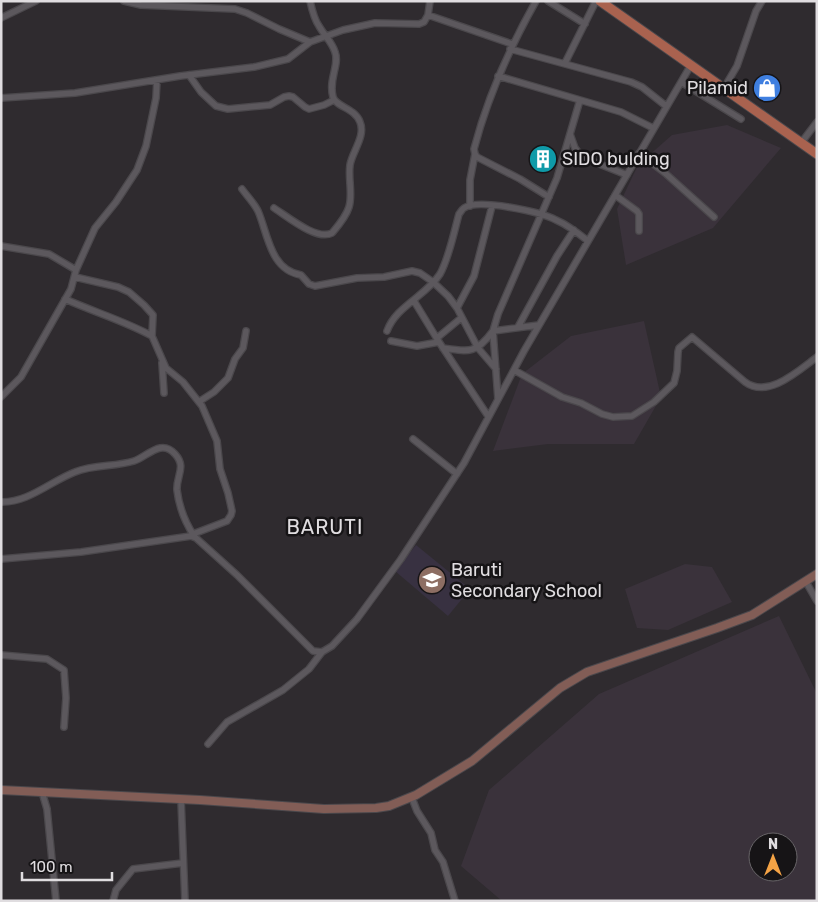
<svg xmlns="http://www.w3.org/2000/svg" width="818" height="902" viewBox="0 0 818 902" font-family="Rubik,sans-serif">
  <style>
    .built { fill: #3a323b; fill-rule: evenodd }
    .education { fill: #383141 }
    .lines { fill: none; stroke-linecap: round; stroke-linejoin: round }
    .street-casing { stroke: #4b484c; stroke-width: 8 }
    .secondary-casing { stroke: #4b484c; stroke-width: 10 }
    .primary-casing { stroke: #4b484c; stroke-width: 11 }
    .street { stroke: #5c585d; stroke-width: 5.5 }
    .secondary { stroke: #825d56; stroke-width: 8 }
    .primary { stroke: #a9624f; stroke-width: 9 }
    .labels { text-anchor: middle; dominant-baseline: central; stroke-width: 5; stroke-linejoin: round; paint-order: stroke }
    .poi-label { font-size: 18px; fill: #e0dde0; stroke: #161416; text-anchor: start }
    .quarter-label { font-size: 20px; letter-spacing: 1px; fill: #e0dde0; stroke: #161416 }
  </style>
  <rect width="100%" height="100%" fill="#2f2b2f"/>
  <path class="built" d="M727 125 781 148 713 228 626 265 617 209 638 165 672 135Z
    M644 321 661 397 634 444H548L493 451 522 374 571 336Z
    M685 564 712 567 732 602 668 630 637 628 625 589Z
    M779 616 817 694V901H502L461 866 489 790 599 694ZM758 842H788V872H758Z"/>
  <path class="education" d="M416 545 470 589 448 616 395 571Z"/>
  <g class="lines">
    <defs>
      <path id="street" d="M124 1 141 5 235 9 247 13 279 29 310 42
        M536 1C509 49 488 95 474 149L475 154 477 157 520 179 549 197
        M548 1 585 24
        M428 15 512 44
        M1 18 36 1
        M510 49 631 82 642 87 666 106
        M565 63 596 1
        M189 75 201 92 216 106 228 109 270 105 284 97 289 96 293 97 305 107 309 109 324 105 334 100
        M498 76 621 112 653 128
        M681 82 741 119
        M724 88 737 66 756 11 762 1
        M1 98 75 93 180 76 254 67 288 59 310 42 343 30 375 23 419 24 424 22 428 15 430 1
        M570 134 575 148 582 157 627 175
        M801 143 817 122
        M639 153 665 173 714 217
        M242 189C247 196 254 203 258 211 268 234 270 270 301 275L309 284 315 286 357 278 384 277 412 271 420 273 433 282 448 296 457 308 478 348 496 369
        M615 195 637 211 639 214V231
        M470 206V180L475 154
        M274 208C288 217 317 241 332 233 338 226 346 217 349 207 353 194 348 179 350 165 352 152 366 136 360 122 355 108 336 107 333 97 328 79 340 65 335 52 332 42 324 35 319 26 314 19 312 10 310 1
        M1 246 49 254 76 270
        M75 277 118 287 129 292 144 305 153 315 152 336 166 368 183 382 202 406 217 441 220 469 228 493 232 511 231 515 227 521 193 534
        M65 299C94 312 125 321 152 336
        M414 301 439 342 488 416
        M457 308 474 276 492 206
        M518 327 557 256 574 230
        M387 331C396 306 426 296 440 274 449 258 454 232 459 214 460 213 463 208 464 208 478 198 541 212 556 220 568 225 578 233 588 241
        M437 338 461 318
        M391 341 417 346 439 342
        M443 348C469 352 476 354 493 331L539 325
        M162 363 164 393
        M514 370 562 397 581 403 602 414 613 417 632 416 654 402 674 383 677 371 678 352 679 348 692 337 745 382C768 399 798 371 817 357
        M1 397 21 377 71 289 76 270 95 228 116 202 137 170 146 146 156 98 157 80
        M498 399 493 331 498 314 557 178 580 100
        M200 401 214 392 228 378 235 359 243 348 246 331
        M413 439 457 474
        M1 502C28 503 51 481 75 472 94 464 115 467 134 461 147 457 161 438 175 454 187 467 176 476 177 490 179 507 185 522 194 536
        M1 559 81 552 191 536 196 538 237 575 313 651 322 652
        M806 582 817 601
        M1 655 47 659 64 670 66 698 64 727
        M208 744 227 722 283 690 309 669 322 652 332 646 357 619 401 559 464 463 524 351 691 65
        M42 792 47 809 56 901
        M412 798 417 811 431 833 435 850 443 862 455 901
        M181 799 185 901
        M113 901 116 890 133 869 183 863"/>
      <path id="secondary" d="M1 790 200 800 324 809 376 808 389 806 416 795 472 761 560 688 587 672 717 628 752 615 817 574"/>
      <path id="primary" d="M600 1 817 154"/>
    </defs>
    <use href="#street" class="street-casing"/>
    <use href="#secondary" class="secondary-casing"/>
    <use href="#primary" class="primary-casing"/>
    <use href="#street" class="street"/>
    <use href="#secondary" class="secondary"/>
    <use href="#primary" class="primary"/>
  </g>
  <defs>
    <symbol id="shop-disc" viewBox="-11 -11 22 22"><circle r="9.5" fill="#3f7fe0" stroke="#161416"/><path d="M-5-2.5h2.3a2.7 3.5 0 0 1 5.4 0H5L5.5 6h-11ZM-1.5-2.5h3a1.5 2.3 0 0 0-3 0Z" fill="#fff"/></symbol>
    <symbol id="building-disc" viewBox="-11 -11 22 22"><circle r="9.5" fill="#0f9aa8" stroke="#161416"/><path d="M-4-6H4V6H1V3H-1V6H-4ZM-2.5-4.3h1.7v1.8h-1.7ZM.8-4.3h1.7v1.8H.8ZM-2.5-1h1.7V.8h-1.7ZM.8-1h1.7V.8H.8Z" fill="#fff"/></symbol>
    <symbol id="school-disc" viewBox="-11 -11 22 22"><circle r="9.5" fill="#8d6e63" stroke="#161416"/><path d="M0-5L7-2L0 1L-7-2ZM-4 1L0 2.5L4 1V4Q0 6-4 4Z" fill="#fff"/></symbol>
  </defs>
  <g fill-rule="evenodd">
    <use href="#shop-disc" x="751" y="72" width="32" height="32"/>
    <use href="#building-disc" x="527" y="143" width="32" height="32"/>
    <use href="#school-disc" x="416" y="564" width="32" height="32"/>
  </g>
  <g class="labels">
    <g class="poi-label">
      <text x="748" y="88" text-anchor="end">Pilamid</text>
      <text x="562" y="159">SIDO bulding</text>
      <text x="451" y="570">Baruti<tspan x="451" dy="21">Secondary School</tspan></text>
    </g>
    <g class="quarter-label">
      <text x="325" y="527">BARUTI</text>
    </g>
  </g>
  <rect width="818" height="902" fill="none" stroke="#e0dde0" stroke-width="5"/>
  <g transform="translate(773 857)"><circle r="24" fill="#161416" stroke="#676467"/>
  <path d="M0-4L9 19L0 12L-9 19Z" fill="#f4a345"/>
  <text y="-8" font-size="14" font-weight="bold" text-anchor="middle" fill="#e0dde0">N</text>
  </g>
  <path d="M22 872v8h90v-8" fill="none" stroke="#e0dde0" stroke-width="2.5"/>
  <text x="30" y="872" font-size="15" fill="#e0dde0" stroke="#161416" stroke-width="4" paint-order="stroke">100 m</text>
</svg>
